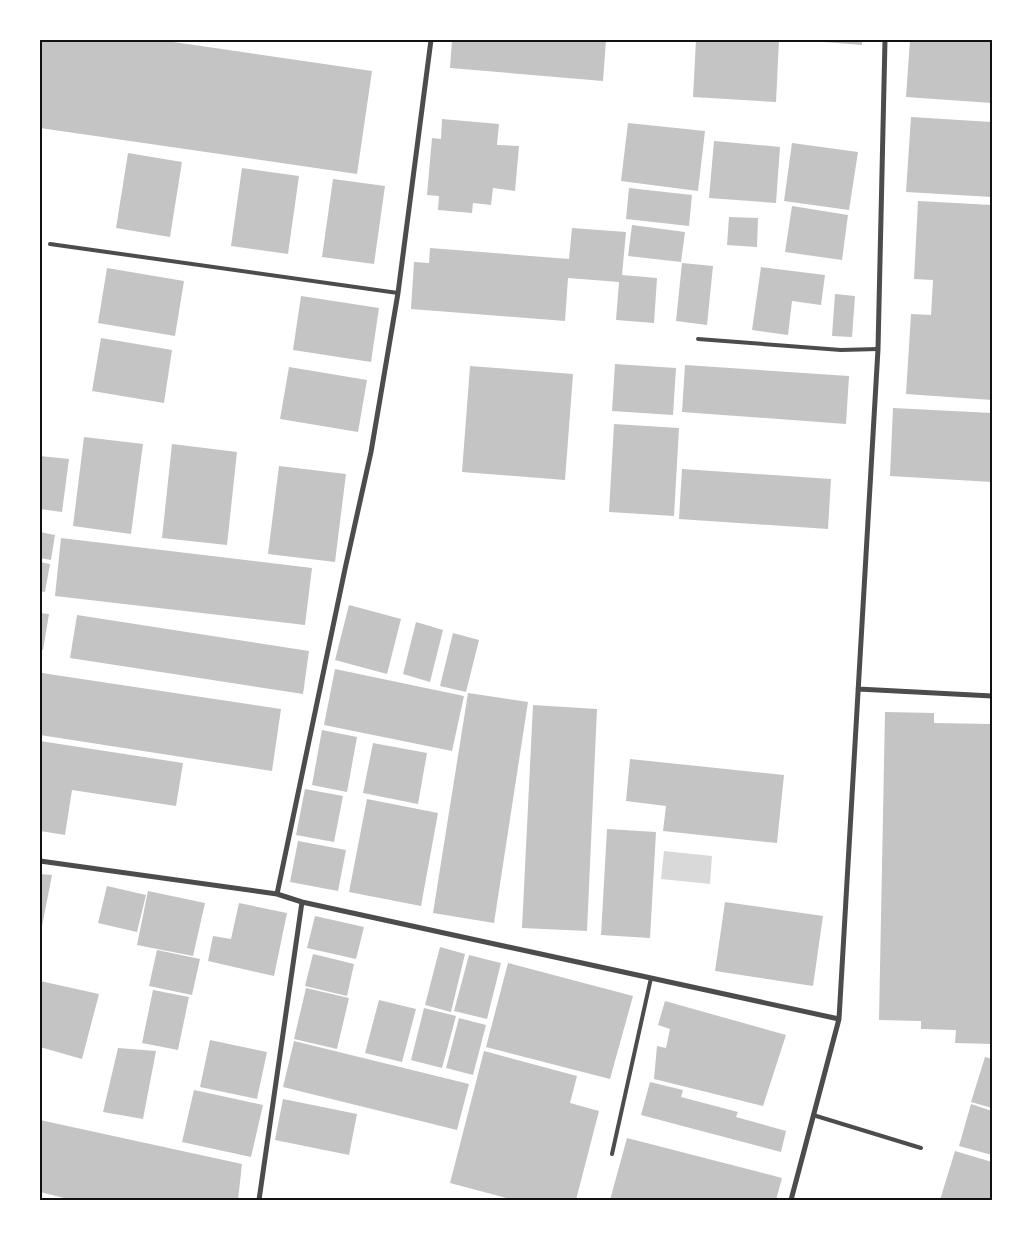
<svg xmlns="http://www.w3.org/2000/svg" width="1032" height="1240" viewBox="0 0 1032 1240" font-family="'PT Sans Narrow',sans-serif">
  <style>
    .water { fill: #d9d9d9 }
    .building { fill: #c4c4c4 }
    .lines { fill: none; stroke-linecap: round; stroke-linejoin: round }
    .service { stroke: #4c4c4c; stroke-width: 4 }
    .minor { stroke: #4c4c4c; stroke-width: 5 }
    .neatline { fill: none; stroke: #111; stroke-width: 2 }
  </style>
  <rect width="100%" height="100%" fill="#fff"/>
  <path class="water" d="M664 851 712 856 710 884 661 879Z"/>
  <path class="building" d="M40 40H160L372 71 357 174 40 128Z
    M452 40H606L603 81 450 68Z
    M696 40H779L776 102 693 97Z
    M812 40H862V45L812 41Z
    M910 40H992V103L906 97Z
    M911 117 992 122V197L906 192Z
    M442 119 499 124 497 145 519 146 515 191 493 188 491 205 473 203 472 213 438 210 439 196 427 195 432 138 441 139Z
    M628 123 705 131 698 191 621 181Z
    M714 141 780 147 776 203 709 198Z
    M792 143 858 152 849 210 784 201Z
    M128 153 182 162 170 237 116 228Z
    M242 168 299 176 288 254 231 246Z
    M333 179 385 186 374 264 322 257Z
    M629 188 692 195 689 226 626 219Z
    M918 201 992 205V400L906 394 911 314 931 315 933 280 914 279Z
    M792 206 848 215 842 260 785 252Z
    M729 217 758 218 757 247 727 245Z
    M632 225 685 232 681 262 628 256Z
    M572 228 626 232 622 275 657 278 654 323 616 320 619 282 568 278 565 321 411 309 414 262 429 263 430 248 569 259Z
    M682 263 713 266 707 325 676 321Z
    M761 267 825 275 821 305 792 301 788 335 752 330Z
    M107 268 184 281 175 336 98 323Z
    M835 294 855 296 852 337 832 336Z
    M301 296 379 308 371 362 293 350Z
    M101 338 172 350 164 403 92 391Z
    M615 364 676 368 673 415 612 411Z
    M685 365 849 376 846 424 682 412Z
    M470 366 573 374 565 480 462 472Z
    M289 367 367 380 358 432 280 419Z
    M893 408 992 413V482L890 476Z
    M614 424 679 428 674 516 609 512Z
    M84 437 143 444 131 534 73 526Z
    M172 444 237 452 227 545 162 538Z
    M40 456 69 459 62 512 40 509Z
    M279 466 346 474 335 562 268 554Z
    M682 469 831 479 828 529 679 519Z
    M40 532 55 535 51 560 40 558Z
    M61 538 312 568 305 625 55 596Z
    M40 562 50 564 45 592 40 591Z
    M349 605 401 619 387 674 335 660Z
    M40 613 49 614 43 650H40Z
    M77 615 309 651 303 694 70 658Z
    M416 622 443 630 430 682 403 674Z
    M453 633 479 640 466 692 440 686Z
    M335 669 464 696 452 751 324 725Z
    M42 673 281 709 272 771 40 735V687Z
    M468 693 528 702 494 923 433 913Z
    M533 705 597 709 587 931 522 928Z
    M885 712 934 713V723L992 724V1044L955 1043 956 1030 921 1029V1021L879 1020Z
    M322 730 357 737 347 792 312 785Z
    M40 741 183 763 176 806 72 790 65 835 40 831Z
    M373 743 427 753 418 804 363 793Z
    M630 759 784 775 777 843 663 831 666 806 626 801Z
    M305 789 343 796 334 842 296 835Z
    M367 799 438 813 421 906 349 892Z
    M607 829 656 832 650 938 601 935Z
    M298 841 346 850 338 891 290 882Z
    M40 874 52 875 41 931H40Z
    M107 886 146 895 137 932 98 923Z
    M148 891 205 903 193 956 137 945Z
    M725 902 823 916 813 986 715 971Z
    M239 903 287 913 274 976 208 961 213 936 231 939Z
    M315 916 364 927 356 959 307 948Z
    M440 947 465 954 451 1012 425 1005Z
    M157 950 200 959 192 995 149 986Z
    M313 954 354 964 347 996 305 986Z
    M469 955 501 963 487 1019 454 1011Z
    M508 963 633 996 610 1079 486 1047Z
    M40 981 99 994 82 1059 40 1047Z
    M306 988 349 998 337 1049 294 1039Z
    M153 990 189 997 178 1050 142 1043Z
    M379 1000 416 1009 402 1062 365 1053Z
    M665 1001 786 1035 763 1106 654 1079 657 1046 666 1048 670 1029 658 1025Z
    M424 1008 456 1016 442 1068 411 1060Z
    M459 1018 486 1025 473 1075 446 1068Z
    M210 1040 267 1052 257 1099 200 1087Z
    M294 1041 469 1084 457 1130 283 1087Z
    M118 1048 156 1051 143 1119 103 1112Z
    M484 1051 577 1076 570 1103 599 1111 576 1200H514L450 1183Z
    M985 1057 992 1059V1108L971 1102Z
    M650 1082 683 1090 681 1097 738 1112 736 1117 786 1131 781 1152 641 1115Z
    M194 1090 263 1105 251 1157 182 1142Z
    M283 1099 357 1114 349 1155 275 1140Z
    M971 1104 992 1111V1155L959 1146Z
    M40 1120 242 1164 238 1200H72L40 1192Z
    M627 1138 782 1178 776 1200H610Z
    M955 1151 992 1162V1200H940Z"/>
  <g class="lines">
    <path class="service" d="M50 244 398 293
      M698 339 841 350 878 349
      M813 1115 921 1148
      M612 1154 651 978"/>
    <path class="minor" d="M858 689 992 696
      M40 861 277 894 302 902 839 1019
      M277 894 345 569 371 452 398 293 431 40
      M259 1200 302 902
      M791 1200 839 1019 878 349 885 40"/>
  </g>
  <rect width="1032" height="1240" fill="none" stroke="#ffffff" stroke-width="82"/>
  <rect x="41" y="41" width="950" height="1158" class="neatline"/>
</svg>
